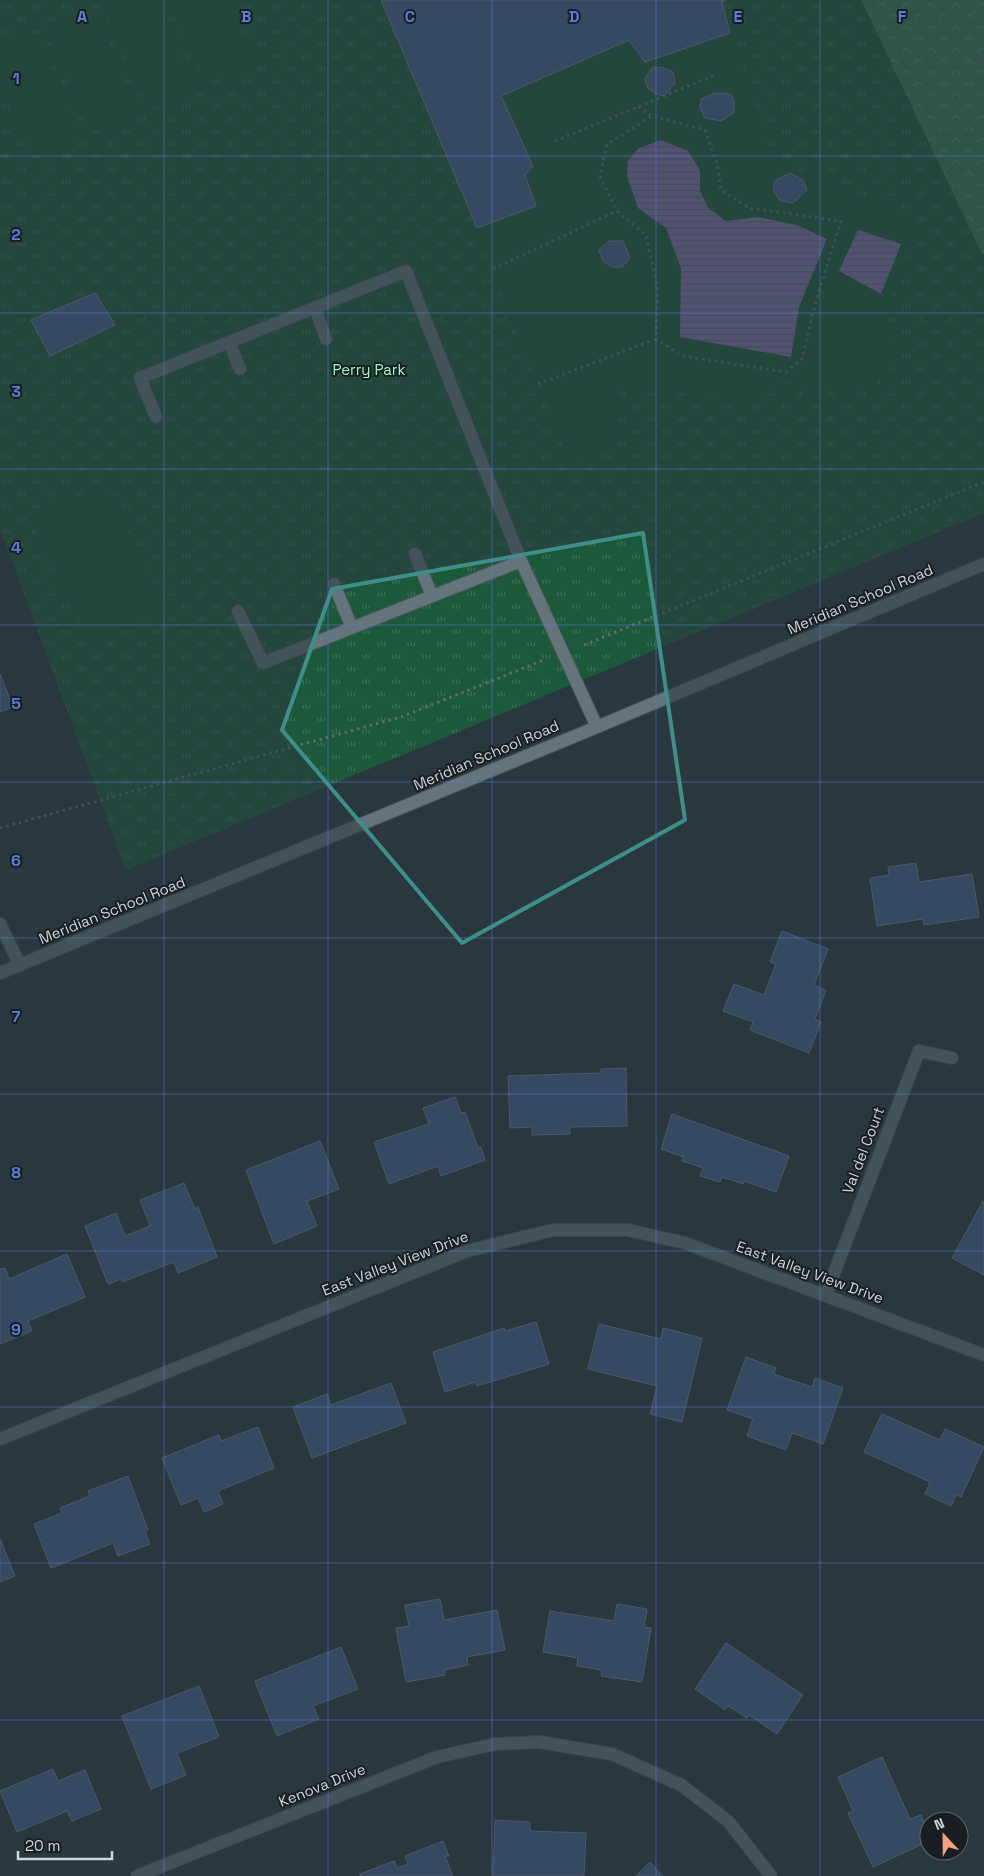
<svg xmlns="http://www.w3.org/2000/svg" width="984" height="1876" viewBox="0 0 984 1876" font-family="'Space Grotesk',sans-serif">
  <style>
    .grass { fill: url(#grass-tufts) }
    .forest { fill: url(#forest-crowns) }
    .pitch { fill: #1c583a }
    .water { fill: url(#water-rules) }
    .building { fill: #435d8e; stroke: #79818f }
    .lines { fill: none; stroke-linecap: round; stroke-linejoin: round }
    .lane-casing { stroke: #4a565c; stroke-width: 14 }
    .street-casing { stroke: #4a565c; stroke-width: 14 }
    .secondary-casing { stroke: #4a565c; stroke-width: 14 }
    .path { stroke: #5f6c72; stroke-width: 3; stroke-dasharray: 2.5 4; stroke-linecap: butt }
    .lane { stroke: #63747b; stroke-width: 12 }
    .street { stroke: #63747b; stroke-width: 12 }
    .secondary { stroke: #63747b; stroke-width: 12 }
    .marked { fill: none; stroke: #3f8e89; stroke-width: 4; stroke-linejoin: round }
    .grid { fill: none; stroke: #5b7ed9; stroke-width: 1; stroke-opacity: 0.55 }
    .labels { text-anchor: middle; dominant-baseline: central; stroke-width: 4; stroke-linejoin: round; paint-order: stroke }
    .park-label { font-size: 15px; fill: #9dfac5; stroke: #181e21 }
    .street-label { font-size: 15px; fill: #ced7db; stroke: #181e21 }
    .grid-label { font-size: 16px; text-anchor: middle; font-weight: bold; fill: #5b7ed9; stroke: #181e21; stroke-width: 4; stroke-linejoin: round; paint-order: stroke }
  </style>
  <defs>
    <pattern id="grass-tufts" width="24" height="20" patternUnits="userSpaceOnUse" patternTransform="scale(1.25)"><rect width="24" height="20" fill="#1c583a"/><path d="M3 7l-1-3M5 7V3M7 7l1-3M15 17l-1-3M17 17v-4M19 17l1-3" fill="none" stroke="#3c6f56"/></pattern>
    <pattern id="forest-crowns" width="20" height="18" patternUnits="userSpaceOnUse" patternTransform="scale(1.25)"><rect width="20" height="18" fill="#357553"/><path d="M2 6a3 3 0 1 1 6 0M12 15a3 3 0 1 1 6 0" fill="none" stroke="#5a8e73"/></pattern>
    <pattern id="water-rules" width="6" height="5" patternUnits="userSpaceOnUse" patternTransform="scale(1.25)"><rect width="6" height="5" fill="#8172a9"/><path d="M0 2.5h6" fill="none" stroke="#6a6085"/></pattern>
  </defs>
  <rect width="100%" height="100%" fill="#29383f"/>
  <path class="grass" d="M0 0H984V513L126 870 0 529Z"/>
  <path class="forest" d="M861 0H984V253L982 254Z"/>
  <path class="pitch" d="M118 0H159L196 89 148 109 104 6Z
    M170 0H227L254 64 205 84Z
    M94 9 138 112 89 132 46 29Z
    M36 33 80 136 31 156 0 82V48Z
    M730 33 771 160 911 217 915 236 886 312 899 359 872 388 842 389 801 398 808 375 745 397 620 389 618 435 570 463 477 228 536 206 525 175 533 166 501 96 629 40 645 62Z
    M108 485 163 612 90 643 30 514Z"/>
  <path class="water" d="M661 140 688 151 700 170V191L708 208 726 221 758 217 797 225 827 239 799 307 791 357 680 337 681 268 666 228 638 208 627 176 628 160 639 148Z
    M858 230 901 244 881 294 839 271Z"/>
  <path class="building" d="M381 0H726L722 2 730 33 645 62 629 40 501 96 533 166 525 175 536 206 477 228Z
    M653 67 664 68 673 72 675 83 664 96 654 93 647 87 645 78Z
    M715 93 731 94 734 101V113L721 121 705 118 700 108 701 99Z
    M790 173 803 180 807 190 793 203 780 201 774 191V181Z
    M609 241H623L630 258 622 267H612L603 261 599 250Z
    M95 293 115 325 50 356 31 320Z
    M0 674 13 707 0 712Z
    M916 863 919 882 972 874 979 917 924 925 923 919 877 926 870 878 889 875 888 867Z
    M782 931 828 949 814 985 826 990 815 1019 821 1022 809 1053 750 1030 753 1022 723 1011 734 984 764 995 776 964 770 962Z
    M626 1068 627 1126 570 1127V1134L532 1135V1127L510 1128 508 1076 600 1073 601 1069Z
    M455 1097 461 1113 465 1112 478 1148 481 1147 485 1160 441 1176 438 1166 389 1184 374 1142 429 1124 423 1108Z
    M672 1114 789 1156 776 1192 744 1181 743 1184 722 1177 720 1182 700 1176 703 1168 682 1161 684 1157 661 1149Z
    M320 1141 339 1189 307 1201 317 1226 274 1244 246 1170Z
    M184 1183 195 1209 198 1207 217 1257 178 1273 174 1262 122 1282 121 1279 108 1284 85 1226 116 1213 125 1236 150 1226 140 1200Z
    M983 1201 984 1202V1275L952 1258Z
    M67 1254 85 1297 28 1321 32 1331 0 1344V1269L5 1268 9 1279Z
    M536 1322 549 1364 477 1386 475 1382 445 1392 433 1352 504 1328 505 1331Z
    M599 1324 661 1339 663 1328 702 1338 682 1422 650 1414 657 1386 588 1369Z
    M746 1357 776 1368 774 1374 812 1387 815 1378 843 1388 823 1444 792 1433 786 1450 747 1436 753 1419 727 1410Z
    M391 1383 406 1423 312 1458 293 1407 327 1394 331 1405Z
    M882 1414 940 1440 945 1429 984 1447 961 1497 956 1495 951 1506 925 1494 930 1482 864 1452Z
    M258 1427 274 1468 218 1491 223 1504 204 1512 198 1498 181 1505 162 1458 219 1435 221 1441Z
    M128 1476 148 1530 145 1532 150 1544 118 1556 113 1543 51 1568 34 1524 62 1513 60 1508 90 1496 88 1491Z
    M0 1539 15 1576 0 1582Z
    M440 1599 444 1620 497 1610 505 1650 467 1657 468 1665 445 1670V1675L406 1682 396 1628 409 1626 405 1605Z
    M617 1604 647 1609 644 1627 651 1628 642 1682 601 1676 602 1670 577 1666 578 1658 543 1652 550 1611 614 1621Z
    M726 1643 803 1695 777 1734 749 1715 747 1718 728 1706 725 1710 695 1689Z
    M341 1647 358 1689 313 1706 319 1719 277 1736 255 1681Z
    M199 1686 219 1737 177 1753 186 1775 151 1789 122 1716Z
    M882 1757 910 1819 921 1815 929 1833V1841L873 1867 848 1813 853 1811 838 1777Z
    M53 1769 58 1781 85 1770 101 1809 72 1821 67 1811 17 1832 0 1791Z
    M495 1820 530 1822V1831L586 1833 584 1876H493Z
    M443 1841 449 1856H445L453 1876H360V1874L394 1861 397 1868 408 1864 405 1856Z
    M650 1862 663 1876H636Z"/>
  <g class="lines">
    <defs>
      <path id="lane" d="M315 308 326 339
        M229 342 240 369
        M156 417 140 378 406 271 521 561 263 663 238 611
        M415 554 432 596
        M521 561 597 727
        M334 584 352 628
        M0 924 20 965"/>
      <path id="street" d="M826 1294 919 1051 952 1058
        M0 1439 467 1251 553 1230H628L685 1243 984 1355
        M137 1876 437 1757 495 1744 539 1742 612 1754 681 1785 728 1821 771 1876"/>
      <path id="secondary" d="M0 973 597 727 984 564"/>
    </defs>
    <use href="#lane" class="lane-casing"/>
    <use href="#street" class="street-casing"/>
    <use href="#secondary" class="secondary-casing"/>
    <path class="path" d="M968 0 972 6 984 69
      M638 107 652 116
      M555 141 715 75
      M493 269 617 211
      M538 384 656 339 658 290 646 235 617 211 600 176 607 144 652 116 705 130 717 164 721 190 749 208 841 221 816 301 802 359 786 372 682 356 656 339
      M584 645 984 482
      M0 828 401 717 544 660"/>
    <use href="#lane" class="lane"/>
    <use href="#street" class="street"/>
    <use href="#secondary" class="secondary"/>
  </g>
  <path d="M0 0H984V1876H0ZM643 533 685 820 462 943 282 730 332 589Z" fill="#29383f" fill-opacity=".55" fill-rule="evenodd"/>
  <path class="marked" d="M643 533 685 820 462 943 282 730 332 589Z"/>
  <path class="grid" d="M164 0V1876M328 0V1876M492 0V1876M656 0V1876M820 0V1876M0 156H984M0 313H984M0 469H984M0 625H984M0 782H984M0 938H984M0 1094H984M0 1251H984M0 1407H984M0 1563H984M0 1720H984"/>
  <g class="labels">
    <g class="park-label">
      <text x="369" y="369">Perry Park</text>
    </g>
    <g class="street-label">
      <text transform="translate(860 599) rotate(-23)">Meridian School Road</text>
      <text transform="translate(486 755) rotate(-23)">Meridian School Road</text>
      <text transform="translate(112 910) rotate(-22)">Meridian School Road</text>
      <text transform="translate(863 1150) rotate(-69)">Val del Court</text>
      <text transform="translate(395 1263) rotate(-21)">East Valley View Drive</text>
      <text transform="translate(810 1272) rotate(20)">East Valley View Drive</text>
      <text transform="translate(322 1785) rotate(-22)">Kenova Drive</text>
    </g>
  </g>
  <g class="grid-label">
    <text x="82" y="22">A</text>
    <text x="246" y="22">B</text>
    <text x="410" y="22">C</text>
    <text x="574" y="22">D</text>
    <text x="738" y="22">E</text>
    <text x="902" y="22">F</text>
    <text x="16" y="84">1</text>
    <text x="16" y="240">2</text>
    <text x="16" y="397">3</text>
    <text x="16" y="553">4</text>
    <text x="16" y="709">5</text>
    <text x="16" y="866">6</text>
    <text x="16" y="1022">7</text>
    <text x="16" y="1178">8</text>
    <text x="16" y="1335">9</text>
  </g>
  <g transform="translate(944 1836) rotate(338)"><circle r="24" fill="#181e21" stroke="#61686b"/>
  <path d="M0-4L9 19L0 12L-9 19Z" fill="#f39f83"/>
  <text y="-8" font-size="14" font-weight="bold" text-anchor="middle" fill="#ced7db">N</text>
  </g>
  <path d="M18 1851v8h94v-8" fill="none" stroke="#ced7db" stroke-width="2.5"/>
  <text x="25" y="1851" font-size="15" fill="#ced7db" stroke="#181e21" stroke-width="4" paint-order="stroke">20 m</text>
</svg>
